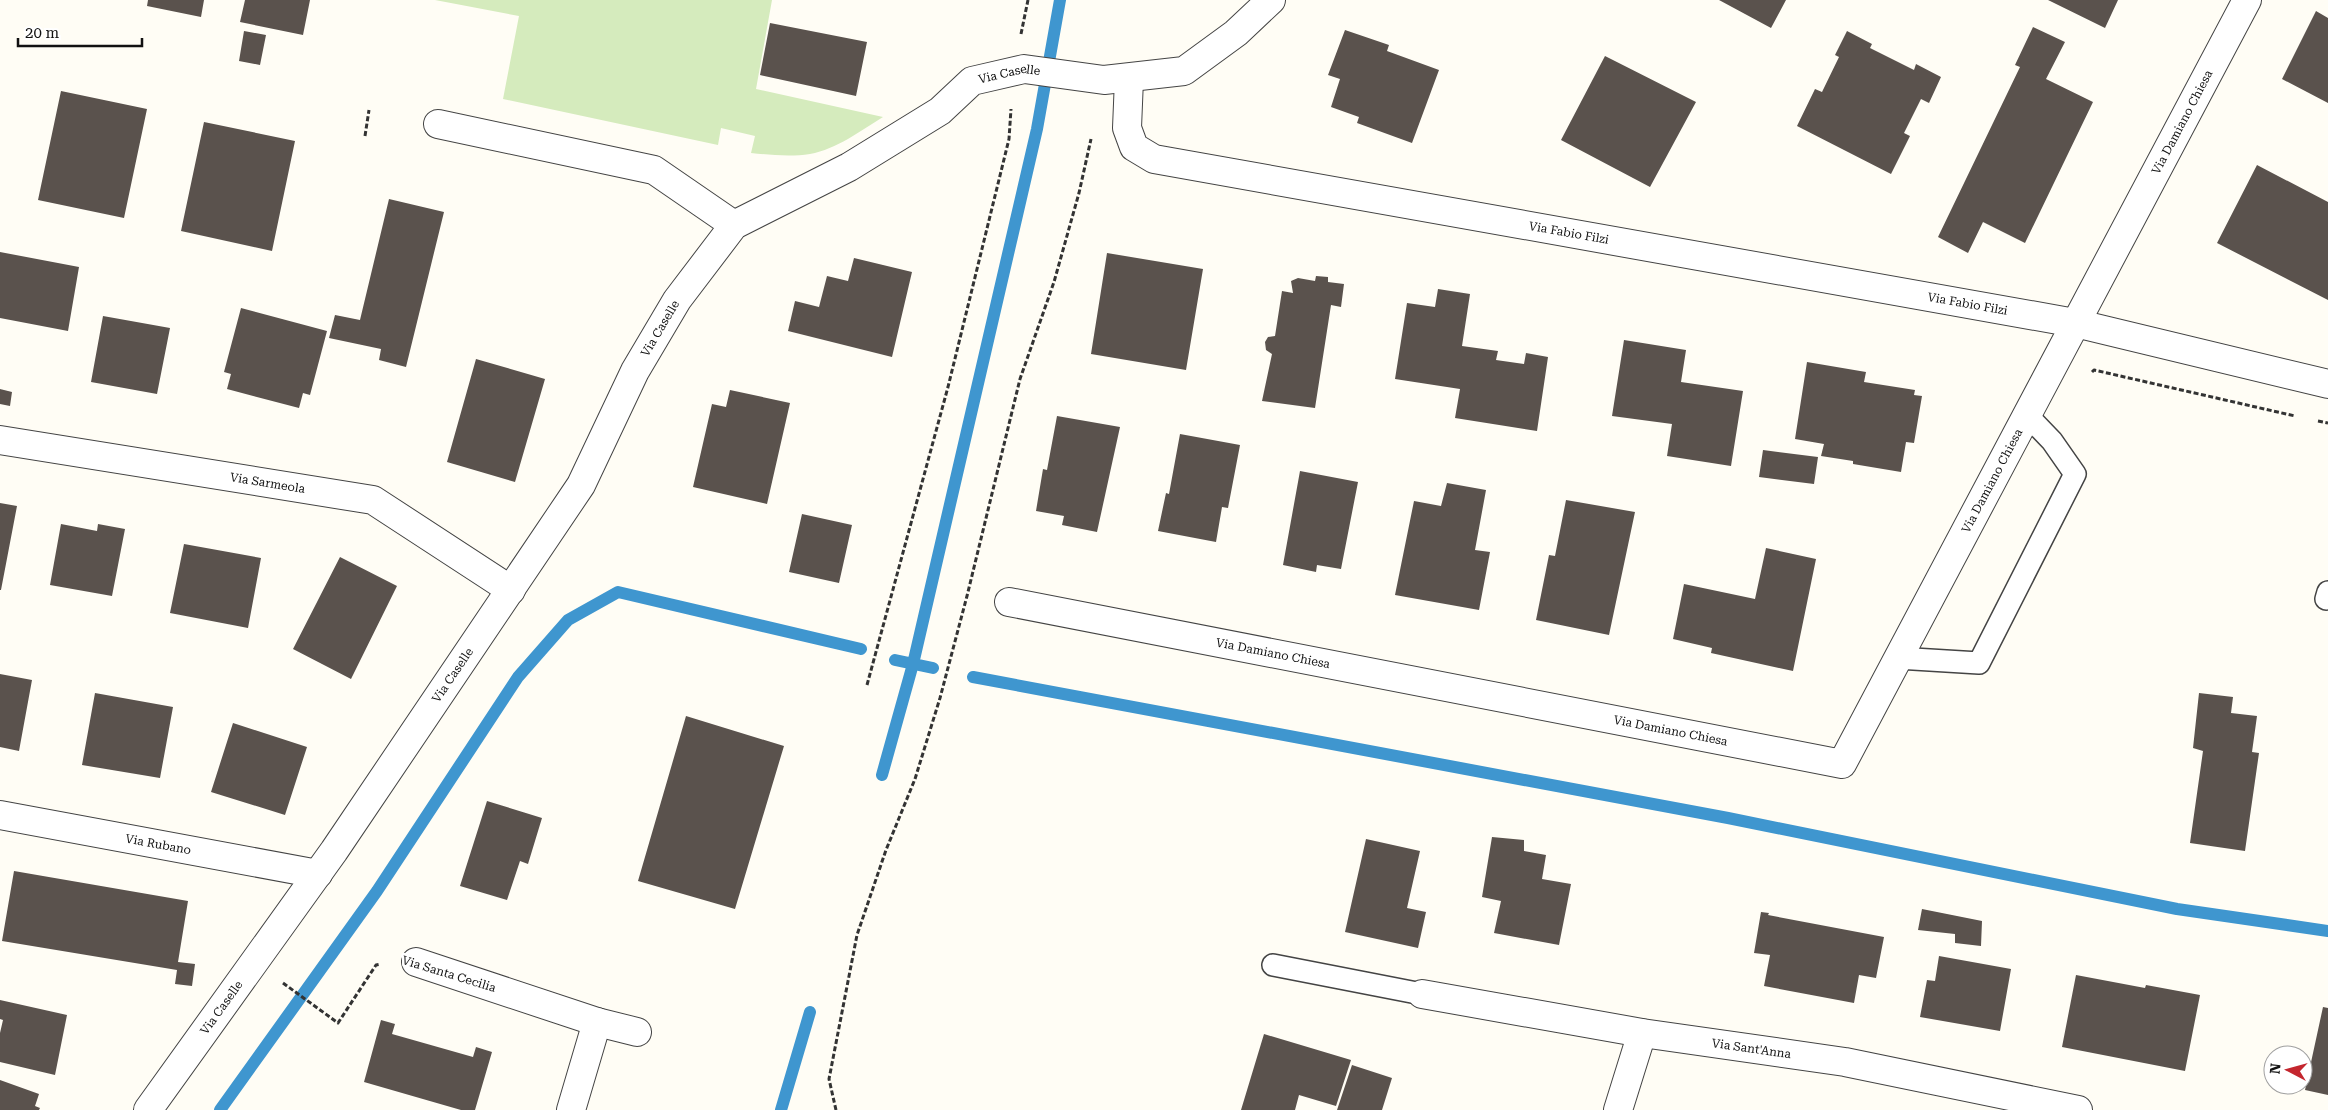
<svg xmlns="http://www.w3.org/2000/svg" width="2328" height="1110" viewBox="0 0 2328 1110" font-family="'Roboto Serif',serif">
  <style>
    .green { fill: #d5ebbd }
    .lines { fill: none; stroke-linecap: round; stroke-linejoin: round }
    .stream { stroke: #3f96cf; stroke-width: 12 }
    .building { fill: #5a524d }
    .service-casing { stroke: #444; stroke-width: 24 }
    .minor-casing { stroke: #444; stroke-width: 30 }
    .path { stroke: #333; stroke-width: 3; stroke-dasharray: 5 2.5; stroke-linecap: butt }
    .service { stroke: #fff; stroke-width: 21 }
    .minor { stroke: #fff; stroke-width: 28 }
    .labels { text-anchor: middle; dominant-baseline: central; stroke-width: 5; stroke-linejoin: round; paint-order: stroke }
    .street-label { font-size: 12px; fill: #111; stroke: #fff }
  </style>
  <rect width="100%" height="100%" fill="#fffdf5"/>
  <path class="green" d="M435 0H772L756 89 883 117C860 131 837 149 810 154 791 157 770 155 751 153L755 136 721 128 718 145 503 99 519 16Z"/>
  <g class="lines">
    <path class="stream" d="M895 660 933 668
      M973 677 1728 818 2177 909 2328 931
      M882 775 913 664 1037 129 1060 0
      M220 1110 377 891 518 677 568 620 618 592 861 649
      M781 1110 810 1012"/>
  </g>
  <path class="building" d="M148 0H204L201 17 147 6Z
    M245 0H310L303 35 240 22Z
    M1719 0H1786L1771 28Z
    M2048 0H2118L2105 28Z
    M2316 11 2328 18V103L2282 79Z
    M770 23 867 42 856 96 760 75Z
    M2033 27 2065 42 2046 79 2093 102 2025 243 1983 222 1968 253 1938 237 2020 67 2015 65Z
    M1345 30 1389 45 1387 51 1439 70 1412 143 1357 123 1359 117 1331 107 1340 79 1328 75Z
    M244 31 266 35 260 65 239 61Z
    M1847 31 1872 44 1870 48 1914 70 1916 64 1941 77 1929 103 1921 99 1904 133 1910 136 1891 174 1797 126 1815 89 1822 92 1839 57 1835 55Z
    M1605 56 1696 102 1650 187 1561 140Z
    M61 91 147 109 124 218 38 200Z
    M204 122 295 141 272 251 181 231Z
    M2257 165 2328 202V300L2217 243Z
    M389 199 444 212 406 367 379 360 381 349 329 338 335 315 360 320Z
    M0 252 79 267 68 331 0 318Z
    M1107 253 1203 269 1186 370 1091 354Z
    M854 258 912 272 892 357 788 331 795 301 819 307 827 276 848 281Z
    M1316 276 1328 277V282L1344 284 1341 307 1331 305 1315 408 1262 401 1272 354 1266 350 1265 342 1268 337 1275 336 1282 291 1293 293 1291 281 1298 278 1315 281Z
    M1438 289 1470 294 1462 346 1498 351 1496 360 1524 364 1526 353 1548 357 1537 431 1455 418 1460 389 1395 379 1407 303 1435 307Z
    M241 308 327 331 310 395 303 393 299 408 227 389 231 374 224 372Z
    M103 316 170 328 157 394 91 382Z
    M1624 340 1686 350 1681 382 1743 391 1731 466 1667 456 1672 424 1612 416Z
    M476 359 545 379 515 482 447 462Z
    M1807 362 1866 372 1864 382 1915 390 1914 395 1922 396 1914 443 1906 442 1901 472 1853 464V461L1821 456 1824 444 1795 439Z
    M0 389 12 392 10 406 0 404Z
    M730 390 790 403 767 504 693 487 712 404 726 407Z
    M1057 416 1120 427 1097 532 1062 525 1064 516 1036 511 1043 469 1047 470Z
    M1180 434 1240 445 1228 508 1222 507 1216 542 1158 531 1166 493 1169 494Z
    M1763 450 1818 457 1814 484 1759 477Z
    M1300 471 1358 482 1341 569 1317 565 1316 572 1283 565Z
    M1447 483 1486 490 1475 550 1490 552 1479 610 1395 595 1414 501 1441 506Z
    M1566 500 1635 512 1609 635 1536 620 1549 555 1555 556Z
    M0 503 17 506 1 590H0Z
    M802 514 852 525 839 583 789 572Z
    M61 524 97 531 98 524 125 529 112 596 50 585Z
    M184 544 261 558 248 628 170 613Z
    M1766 548 1816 559 1793 671 1711 653 1712 648 1673 639 1684 584 1755 599Z
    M340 557 397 586 351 679 293 649Z
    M0 674 32 680 19 751 0 747Z
    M95 693 173 707 160 778 82 765Z
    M2199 693 2233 697 2231 713 2257 716 2252 752 2259 753 2245 851 2190 843 2203 751 2193 748Z
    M686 716 784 746 735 909 638 881Z
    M233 723 307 747 285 815 211 792Z
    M487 801 542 818 528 864 520 861 507 900 460 886Z
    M1492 837 1524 840V851L1546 855 1542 879 1571 884 1559 945 1494 933 1501 901 1482 897Z
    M1366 839 1420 851 1407 908 1426 912 1418 948 1345 932Z
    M14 871 188 901 178 962 195 964 192 986 175 984 177 970 2 941Z
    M1922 909 1982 921 1981 946 1955 943V934L1918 930Z
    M1761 912 1769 913 1768 915 1884 937 1876 978 1859 975 1854 1003 1764 986 1770 955 1754 953Z
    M1939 956 2011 969 2000 1031 1920 1017 1927 980 1935 981Z
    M2076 975 2145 988 2146 985 2200 995 2185 1071 2062 1047Z
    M0 1000 67 1015 55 1075 0 1062V1033L3 1020 0 1019Z
    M2323 1007 2328 1008V1095L2305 1090Z
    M381 1020 395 1024 392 1034 473 1057 476 1047 492 1052 475 1110H461L364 1082Z
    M1264 1034 1351 1060 1336 1106 1299 1095 1295 1110H1241Z
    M1352 1065 1392 1078 1382 1110H1337Z
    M0 1080 39 1094 35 1106 40 1108 39 1110H0Z"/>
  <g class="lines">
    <defs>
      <path id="service" d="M2326 599 2328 592
        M1897 658 1979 663 2075 474 2052 441 2027 415
        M1273 965 1422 994"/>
      <g id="minor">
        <path id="s1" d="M1129 79 1127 128 1134 147 1154 159 2075 323 2328 384"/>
        <path d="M438 124 654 170 734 225"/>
        <path id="s2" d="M0 440 373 500 511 590"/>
        <path id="s3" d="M1009 602 1842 764 2247 0"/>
        <path id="s4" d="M0 815 318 874"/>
        <path d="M416 962 597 1022 637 1032"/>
        <path id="s5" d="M1422 994 1642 1033 1845 1062 2078 1110"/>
        <path id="s6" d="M148 1110 334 851 581 485 635 371 677 300 734 225 849 167 940 111 972 81 1024 69 1104 80 1184 71 1236 33 1271 0"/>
        <path d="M571 1110 597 1022"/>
        <path d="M1618 1110 1642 1033"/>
      </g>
    </defs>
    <use href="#service" class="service-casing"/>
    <use href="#minor" class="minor-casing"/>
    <path class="path" d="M1021 34 1028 0
      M365 136 369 110
      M2092 372 2094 370 2295 416
      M2318 421 2328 423
      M867 685 948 387 1009 139 1011 109
      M283 983 338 1023 376 965 381 964
      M836 1110 829 1079 857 935 886 850 915 779 940 698 967 596 1020 379 1054 282 1079 193 1091 139"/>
    <use href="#service" class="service"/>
    <use href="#minor" class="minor"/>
  </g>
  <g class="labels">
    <g class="street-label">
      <text stroke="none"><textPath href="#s6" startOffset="1381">Via Caselle</textPath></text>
      <text stroke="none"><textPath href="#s3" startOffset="1575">Via Damiano Chiesa</textPath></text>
      <text stroke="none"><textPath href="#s1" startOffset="514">Via Fabio Filzi</textPath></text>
      <text stroke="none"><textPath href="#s1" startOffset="919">Via Fabio Filzi</textPath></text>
      <text stroke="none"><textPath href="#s6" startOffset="936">Via Caselle</textPath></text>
      <text stroke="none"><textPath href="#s3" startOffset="1169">Via Damiano Chiesa</textPath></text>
      <text stroke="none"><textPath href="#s2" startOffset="271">Via Sarmeola</textPath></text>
      <text stroke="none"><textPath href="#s3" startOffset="269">Via Damiano Chiesa</textPath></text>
      <text stroke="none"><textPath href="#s6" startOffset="531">Via Caselle</textPath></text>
      <text stroke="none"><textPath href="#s3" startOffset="674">Via Damiano Chiesa</textPath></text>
      <text stroke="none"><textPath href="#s4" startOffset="161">Via Rubano</textPath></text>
      <text transform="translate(449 974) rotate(17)">Via Santa Cecilia</text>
      <text stroke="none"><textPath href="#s6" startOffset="126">Via Caselle</textPath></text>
      <text stroke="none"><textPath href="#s5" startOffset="334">Via Sant'Anna</textPath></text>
    </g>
  </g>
  <g transform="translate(2288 1070) rotate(276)"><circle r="24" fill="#ffffff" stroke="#a0a0a0"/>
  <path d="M0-4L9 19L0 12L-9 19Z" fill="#c4262e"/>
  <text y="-8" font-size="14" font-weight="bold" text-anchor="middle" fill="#111111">N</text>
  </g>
  <path d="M18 38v8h124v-8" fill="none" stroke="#111111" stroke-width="2.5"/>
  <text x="25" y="38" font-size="15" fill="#111111" stroke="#ffffff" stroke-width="4" paint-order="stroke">20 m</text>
</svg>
